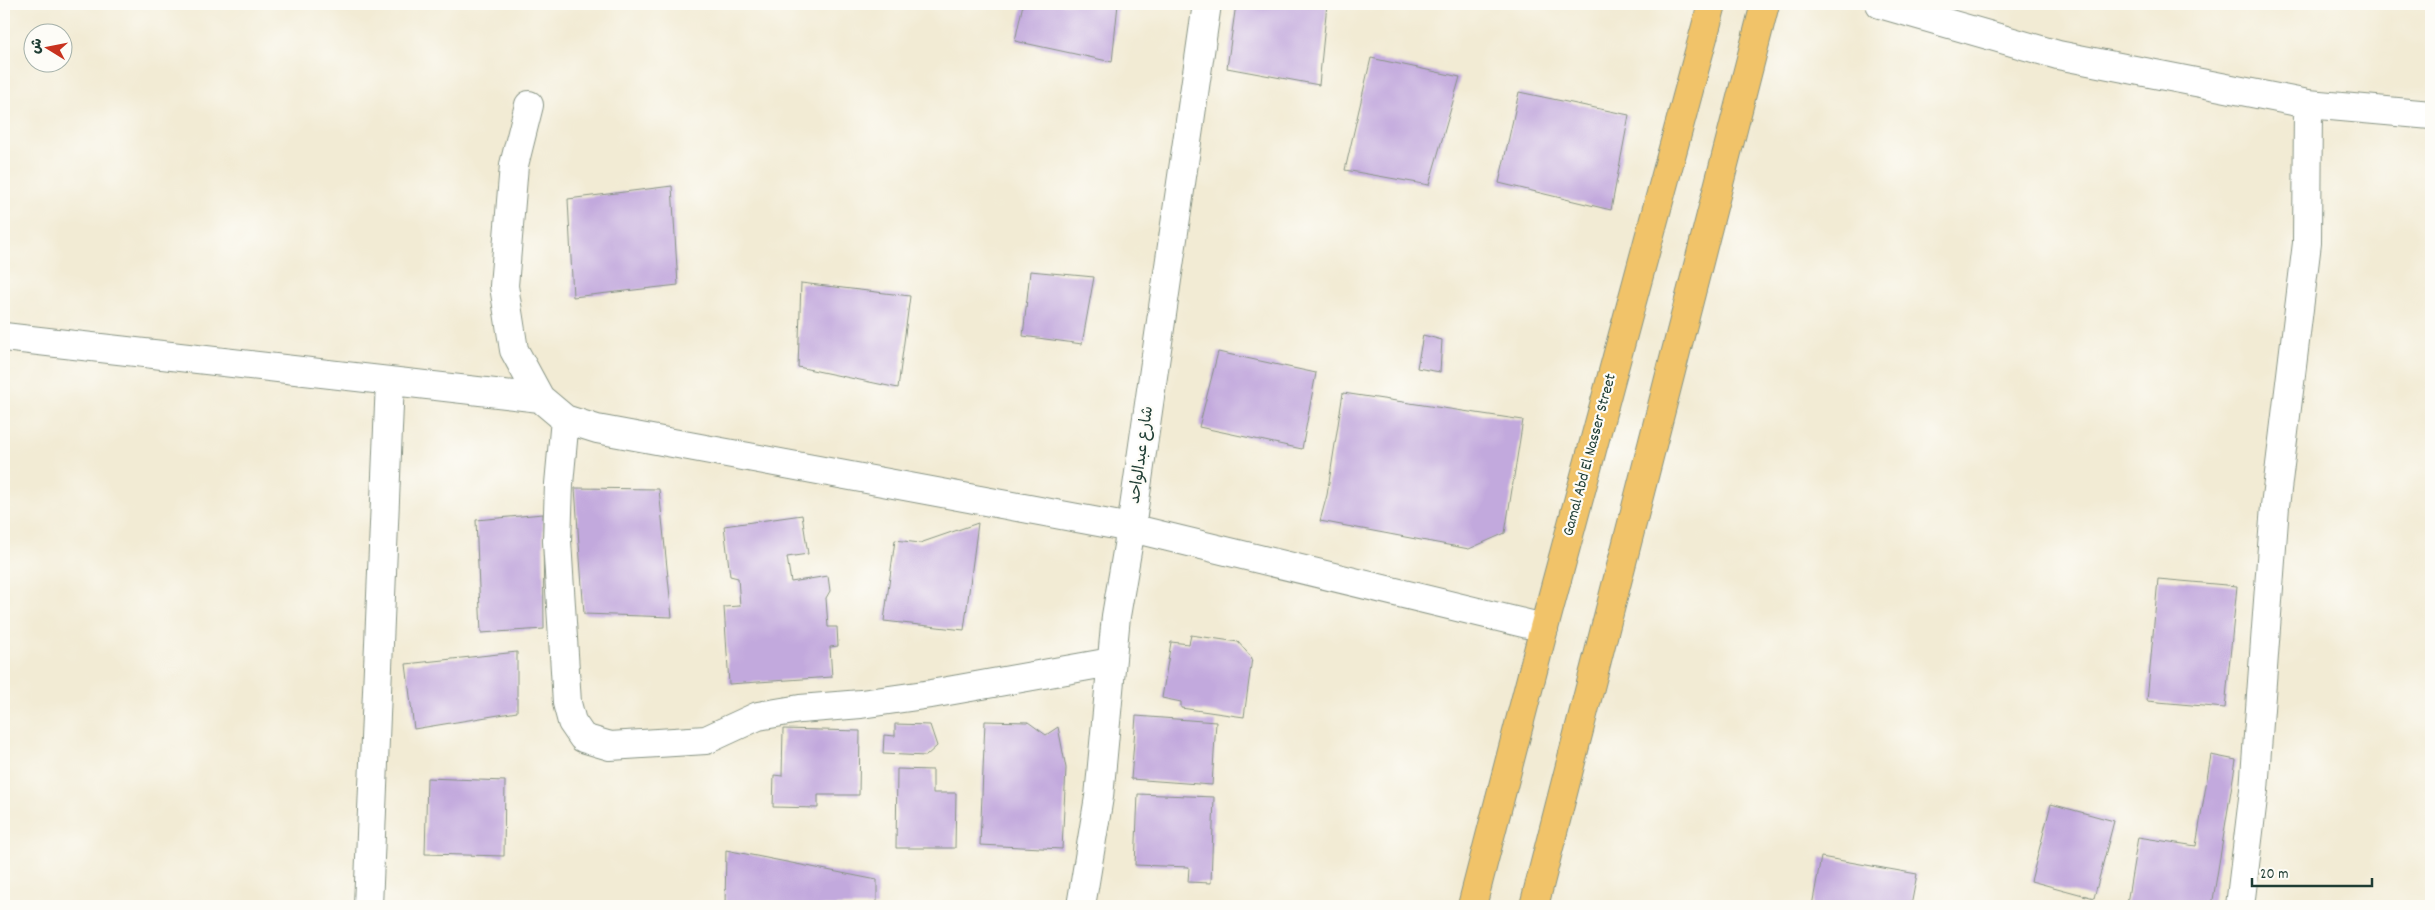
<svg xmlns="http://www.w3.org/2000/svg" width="2435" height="910" viewBox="0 0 2435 910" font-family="Dekko,'Playpen Sans Arabic',sans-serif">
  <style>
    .building { fill: #c2a9dd }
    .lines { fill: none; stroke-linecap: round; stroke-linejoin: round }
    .minor-casing { stroke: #889484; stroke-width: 30 }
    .primary-casing { stroke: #889484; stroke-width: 30 }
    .minor { stroke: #fff; stroke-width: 28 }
    .primary { stroke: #f1c369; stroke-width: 28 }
    .labels { text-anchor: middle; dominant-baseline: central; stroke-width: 4.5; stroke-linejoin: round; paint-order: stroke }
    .street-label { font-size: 16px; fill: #1f3d34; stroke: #fdfcf7 }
  </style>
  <rect width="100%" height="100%" fill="#fdfcf7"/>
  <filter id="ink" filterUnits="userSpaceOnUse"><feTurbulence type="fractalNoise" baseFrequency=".02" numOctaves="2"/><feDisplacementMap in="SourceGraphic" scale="10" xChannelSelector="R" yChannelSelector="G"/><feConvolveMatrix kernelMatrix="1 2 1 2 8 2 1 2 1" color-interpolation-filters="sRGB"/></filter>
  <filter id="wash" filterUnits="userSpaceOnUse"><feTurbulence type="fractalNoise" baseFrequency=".0096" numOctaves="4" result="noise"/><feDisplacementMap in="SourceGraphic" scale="20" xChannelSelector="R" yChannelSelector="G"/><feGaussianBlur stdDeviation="1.12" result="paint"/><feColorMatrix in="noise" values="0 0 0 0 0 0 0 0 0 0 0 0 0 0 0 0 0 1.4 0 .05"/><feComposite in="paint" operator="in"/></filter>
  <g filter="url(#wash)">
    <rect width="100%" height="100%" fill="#f2ebd4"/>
    <g id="blocks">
      <path class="building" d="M1023 4H1118L1112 62 1015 41Z
        M1236 4H1327L1319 85 1227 68Z
        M1371 58 1460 77 1429 185 1345 170Z
        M1519 92 1629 115 1611 210 1499 183Z
        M672 186 678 285 573 297 568 199Z
        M1030 271 1094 277 1082 344 1023 336Z
        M801 283 910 296 898 388 798 367Z
        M1423 335 1442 340 1440 372 1417 368Z
        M1218 352 1316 373 1302 449 1199 427Z
        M1343 393 1523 420 1505 533 1469 549 1320 521 1327 495Z
        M575 488 659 489 672 617 584 614Z
        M543 514 544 629 481 633 476 520Z
        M802 515 808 554 787 557 791 582 828 576 830 591 826 598 828 627H837L838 646 830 647 832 677 729 684 724 607 740 606 738 578 730 576 724 526Z
        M978 523 964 630 884 621 895 540 920 543Z
        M2158 579 2237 586 2225 708 2147 701Z
        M1191 635 1238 642 1252 658 1244 717 1181 708V702L1162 698 1171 642 1189 644Z
        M517 652V712L414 729 406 664Z
        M1136 716 1216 722 1212 785 1131 779Z
        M985 721 1028 722 1046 735 1058 727 1066 768 1062 849 980 845Z
        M895 724 930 725 937 746 926 756 883 754 884 735 895 736Z
        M783 729 860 731 859 795H818V808L773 807 774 775 782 776Z
        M2211 755 2236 760 2212 906H2148L2127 903 2138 837 2196 846Z
        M897 769 933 770V793H956L955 848H896Z
        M427 778 505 781 504 856 425 854Z
        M1138 794 1214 797 1211 883 1188 882 1189 867 1135 865Z
        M2051 804 2114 821 2094 898 2031 881Z
        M726 850 877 880V906H725Z
        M1821 857 1917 874 1911 906H1812Z"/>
    </g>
  </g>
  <g filter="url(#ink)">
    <use href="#blocks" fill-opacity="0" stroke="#889484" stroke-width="1"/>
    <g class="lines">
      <defs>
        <path id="minor" d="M1880 4 2058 55 2308 104
          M529 105 514 165 504 286 514 350 540 398 565 419 597 429 1131 528 1544 628
          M4 337 540 398
          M565 419 559 484 557 541 567 703 572 722 583 738 610 746 706 740 758 716 800 709 861 704 931 694 1111 662
          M368 906 390 381
          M1081 906 1099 797 1116 616 1131 528 1207 4
          M2240 906 2254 790 2275 506 2307 243 2308 104 2431 115"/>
        <path id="primary" d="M1472 906 1544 628 1712 4
          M1534 906 1765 4"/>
      </defs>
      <use href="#minor" class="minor-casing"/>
      <use href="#primary" class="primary-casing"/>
      <use href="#minor" class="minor"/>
      <use href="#primary" class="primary"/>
    </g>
  </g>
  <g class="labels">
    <g class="street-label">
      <text transform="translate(1142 455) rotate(-82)">شارع عبدالواحد</text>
      <text transform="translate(1590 455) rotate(-75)">Gamal Abd El Nasser Street</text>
    </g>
  </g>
  <rect width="2435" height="910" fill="none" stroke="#fdfcf7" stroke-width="20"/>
  <g transform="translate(48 48) rotate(280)"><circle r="24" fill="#fdfcf7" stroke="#a4b0a9"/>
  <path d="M0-4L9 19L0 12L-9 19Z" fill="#c8321e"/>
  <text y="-8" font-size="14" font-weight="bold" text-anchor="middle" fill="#1f3d34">ش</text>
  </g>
  <path d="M2252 878v8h120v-8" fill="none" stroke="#1f3d34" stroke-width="2.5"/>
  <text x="2260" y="878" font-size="15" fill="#1f3d34" stroke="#fdfcf7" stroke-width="4" paint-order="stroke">20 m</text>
</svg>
